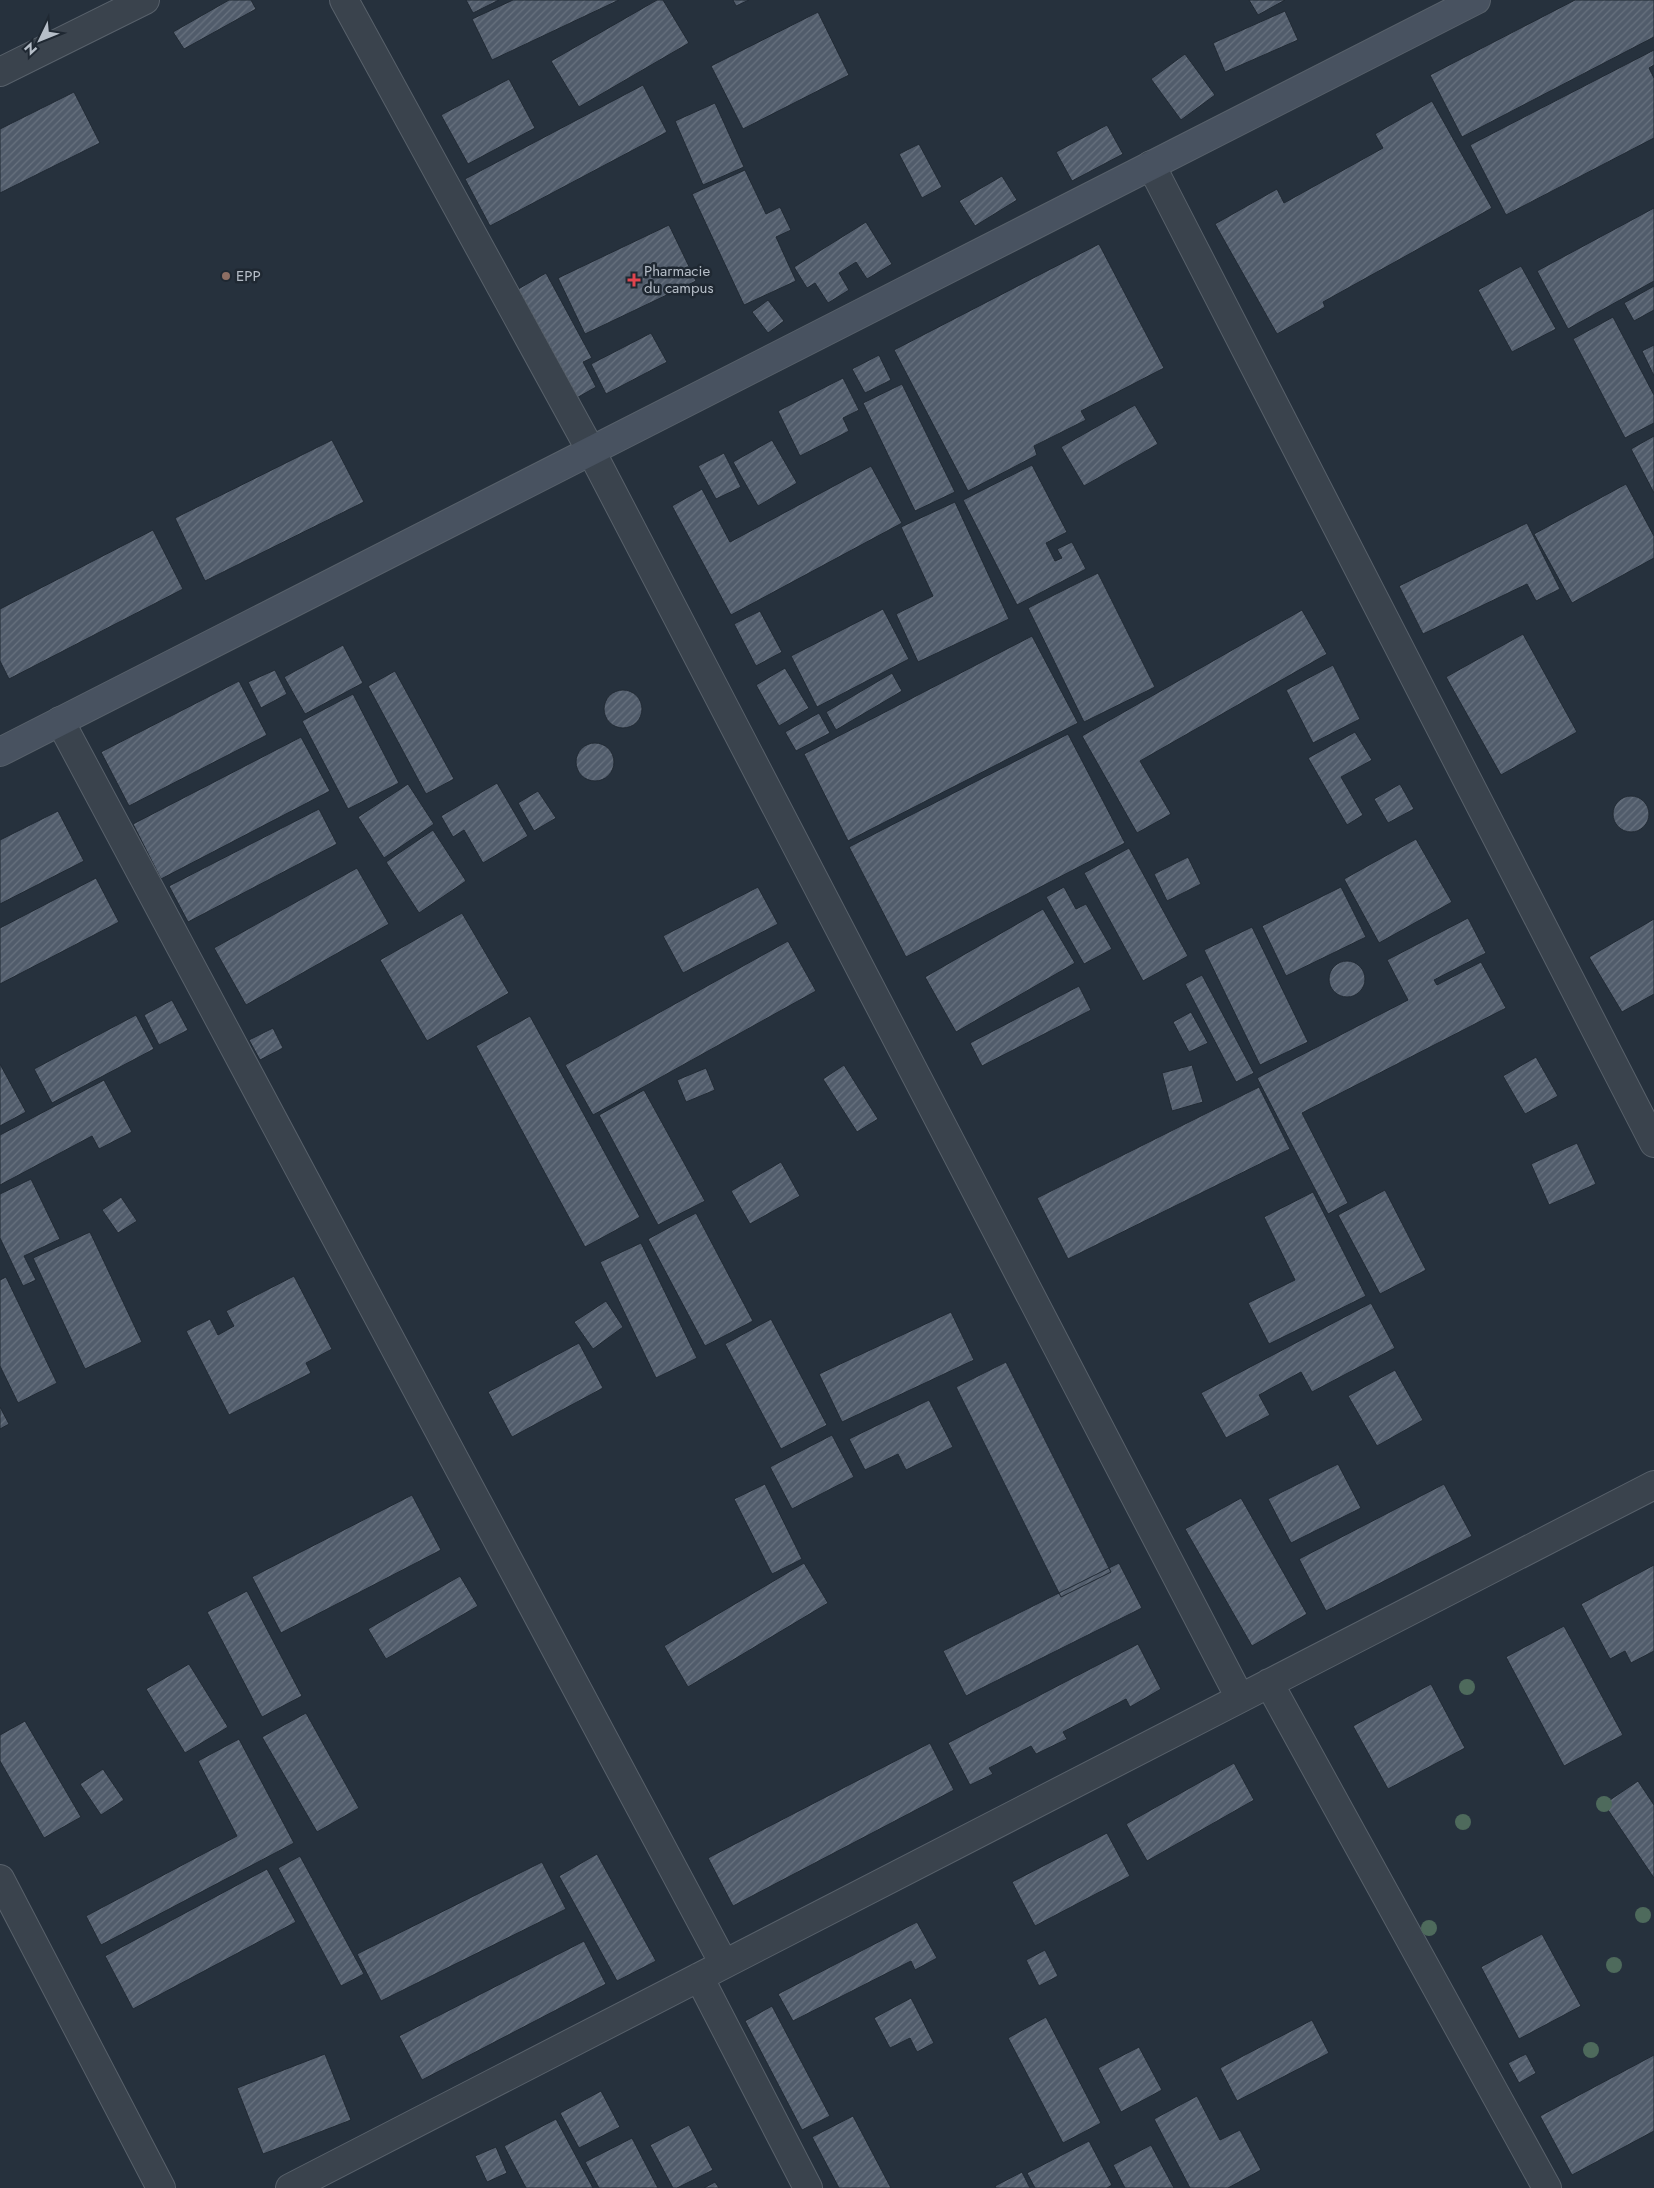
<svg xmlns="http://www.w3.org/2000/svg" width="1654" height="2188" viewBox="0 0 1654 2188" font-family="Jost,sans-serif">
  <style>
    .building { fill: url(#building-hatch); stroke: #212a34 }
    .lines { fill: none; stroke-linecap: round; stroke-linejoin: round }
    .street-casing { stroke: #58616b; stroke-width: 30 }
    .secondary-casing { stroke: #58616b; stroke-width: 30 }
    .street { stroke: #3a434d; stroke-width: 28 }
    .secondary { stroke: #485260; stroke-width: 28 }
    .tree { fill: #4e6a5c }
    .education-dot { fill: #8d6e63; stroke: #1f2832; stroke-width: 2 }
    .health-dot { fill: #e0444e; stroke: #1f2832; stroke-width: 2 }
    .labels { text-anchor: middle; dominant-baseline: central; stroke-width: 5; stroke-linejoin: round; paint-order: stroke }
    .poi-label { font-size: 15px; fill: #b6bec8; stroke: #1f2832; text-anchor: start }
  </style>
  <defs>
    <pattern id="building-hatch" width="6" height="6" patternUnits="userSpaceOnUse" patternTransform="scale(1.25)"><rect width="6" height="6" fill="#515c6b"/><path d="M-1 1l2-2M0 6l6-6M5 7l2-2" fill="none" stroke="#68727f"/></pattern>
  </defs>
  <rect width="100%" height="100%" fill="#26313d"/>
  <path class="building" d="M229 0H251L256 9 184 49 173 32Z
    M466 0H499L473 13Z
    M513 0H619L492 60 472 19Z
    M657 0H663L689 43 579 107 551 61Z
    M733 0H749L736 6Z
    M1249 0H1285L1258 15Z
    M1575 0H1654V37L1462 137 1430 75Z
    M1285 11 1298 40 1225 72 1213 43Z
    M818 12 849 75 743 129 711 66Z
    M1654 50V65L1649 68 1654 78V138L1506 215 1470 145Z
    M1185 54 1215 95 1181 120 1151 79Z
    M509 79 535 128 468 164 441 115Z
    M643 85 667 132 490 226 465 179Z
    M74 92 100 143 0 193V129Z
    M1432 101 1492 208 1323 302 1325 307 1277 334 1215 224 1277 189 1284 203 1383 148 1375 134Z
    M715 103 744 167 703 185 675 121Z
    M1107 125 1123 154 1072 181 1056 152Z
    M919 144 942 187 922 198 899 154Z
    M745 170 766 214 780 207 791 230 776 237 796 281 744 305 692 194Z
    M1002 176 1017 200 975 226 959 201Z
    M1654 208V281L1568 329 1537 271Z
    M866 222 892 264 867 279 856 262 839 273 849 290 828 303 815 283 807 288 794 267Z
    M669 225 696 281 585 334 558 278Z
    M1099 244 1164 368 1081 411 1086 420 1034 446 1037 455 968 491 894 350Z
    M1521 266 1556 329 1512 352 1478 290Z
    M546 273 592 358 583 362 596 387 573 400 513 292Z
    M1654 286V310L1634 321 1624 303Z
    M768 300 784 321 768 333 752 312Z
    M1613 317 1654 395V423L1625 438 1573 339Z
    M651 333 667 362 606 394 591 364Z
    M1654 345V376L1642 351Z
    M879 355 891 380 865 393 852 369Z
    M843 378 859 410 843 418 849 431 800 456 778 411Z
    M902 384 955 492 915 511 863 403Z
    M1135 405 1158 444 1084 486 1061 447Z
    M1654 436V493L1631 449Z
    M332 440 364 502 205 581 175 518Z
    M772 440 797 483 758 506 733 462Z
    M724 453 741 487 716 499 698 466Z
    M1032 465 1067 532 1046 543 1055 561 1062 558 1057 549 1072 542 1086 569 1017 605 963 500Z
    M871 466 902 523 731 615 672 506 702 489 730 542Z
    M1626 484 1654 536V558L1572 603 1534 534Z
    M955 502 1009 619 918 662 896 614 933 596 901 527Z
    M1527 523 1560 589 1536 601 1527 584 1423 634 1399 586Z
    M153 530 183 589 9 679 0 661V609Z
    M1098 573 1155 687 1084 722 1028 608Z
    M883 609 909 659 817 707 791 656Z
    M1302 610 1327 654 1140 761 1171 814 1137 833 1082 736Z
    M760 611 782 652 756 666 734 624Z
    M1523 634 1577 732 1501 775 1446 677Z
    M1032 636 1078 723 848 841 804 754Z
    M343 645 363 683 305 714 284 677Z
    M1333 665 1360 719 1313 743 1286 690Z
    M785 668 809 708 779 726 756 685Z
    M275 670 287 694 261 708 248 682Z
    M395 671 454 779 426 794 368 686Z
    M892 673 902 691 836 730 826 712Z
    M239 681 267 735 129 806 101 752Z
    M604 709a19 19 0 1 1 38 0a19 19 0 1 1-38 0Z
    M353 694 399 783 348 809 302 721Z
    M819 713 830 733 796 751 785 732Z
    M1355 732 1372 760 1341 777 1363 815 1347 825 1308 758Z
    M1068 734 1125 843 906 957 849 847Z
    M301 737 330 791 161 879 133 824Z
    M576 762a19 19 0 1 1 38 0a19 19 0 1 1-38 0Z
    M497 783 528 836 483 863 464 830 453 837 441 816Z
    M408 784 434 824 384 858 358 817Z
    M1400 784 1414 809 1388 823 1374 799Z
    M538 791 556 818 534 831 518 803Z
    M1613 814a18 18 0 1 1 36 0a18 18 0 1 1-36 0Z
    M319 809 337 844 188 922 169 886Z
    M58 811 84 861 0 904V840Z
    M433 830 466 881 419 913 386 862Z
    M1416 839 1452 902 1379 943 1344 879Z
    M1129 848 1188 956 1143 981 1084 873Z
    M1188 857 1201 884 1167 901 1154 874Z
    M357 868 389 924 246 1005 214 948Z
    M96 878 119 922 0 984V928Z
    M758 887 778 924 683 973 663 936Z
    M1064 887 1076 909 1086 904 1112 949 1084 964 1046 897Z
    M1341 887 1366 937 1286 976 1262 926Z
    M1043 909 1075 963 956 1032 925 977Z
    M462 913 509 993 427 1041 380 960Z
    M1468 918 1486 953 1434 980 1437 985 1481 962 1506 1008 1302 1113 1348 1203 1328 1214 1257 1078 1408 1000 1387 960Z
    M1654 919V994L1622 1012 1589 957Z
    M1252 927 1308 1042 1260 1065 1204 950Z
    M788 941 816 991 593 1115 565 1065Z
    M1329 979a18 18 0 1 1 36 0a18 18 0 1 1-36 0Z
    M1202 975 1254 1073 1236 1082 1185 984Z
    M1079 986 1091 1010 982 1066 970 1043Z
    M172 1000 188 1030 159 1045 144 1015Z
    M1191 1012 1208 1043 1189 1052 1173 1022Z
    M136 1015 154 1049 52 1103 34 1069Z
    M530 1016 640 1217 585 1247 476 1046Z
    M273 1028 283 1048 260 1060 249 1040Z
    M1536 1057 1558 1096 1525 1114 1503 1076Z
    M0 1064 26 1112 0 1126Z
    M844 1065 878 1119 857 1132 823 1079Z
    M1192 1065 1203 1102 1172 1111 1162 1073Z
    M706 1068 715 1090 686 1102 677 1080Z
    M104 1080 132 1132 99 1149 92 1136 0 1185V1135Z
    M1259 1087 1290 1149 1068 1259 1037 1198Z
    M644 1090 705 1201 658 1225 599 1115Z
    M1577 1143 1596 1184 1549 1205 1531 1164Z
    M781 1162 800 1196 750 1224 731 1191Z
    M31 1179 60 1239 24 1256 36 1280 23 1286 0 1238V1194Z
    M1385 1190 1426 1270 1380 1294 1338 1215Z
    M1313 1192 1366 1296 1269 1344 1248 1303 1295 1280 1264 1217Z
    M121 1197 137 1221 118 1233 102 1210Z
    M696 1213 753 1321 705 1346 648 1239Z
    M90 1232 142 1342 85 1369 33 1258Z
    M641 1243 697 1358 656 1378 600 1262Z
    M294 1276 332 1349 306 1363 311 1373 229 1415 186 1331 210 1319 218 1335 234 1326 226 1311Z
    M6 1277 57 1383 18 1403 0 1366V1280Z
    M606 1301 623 1327 593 1349 574 1322Z
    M1371 1303 1395 1348 1312 1392 1301 1372 1259 1395 1270 1415 1226 1438 1201 1393Z
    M951 1312 974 1360 842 1422 819 1374Z
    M771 1319 827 1425 781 1449 725 1344Z
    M579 1343 603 1388 512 1437 488 1392Z
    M1006 1362 1111 1572 1061 1597 956 1387Z
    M1395 1370 1423 1420 1377 1446 1348 1396Z
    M929 1400 953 1447 906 1470 898 1454 865 1470 849 1439Z
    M0 1407 9 1424 0 1429Z
    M832 1435 854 1477 792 1509 770 1467Z
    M1338 1464 1361 1508 1291 1543 1268 1499Z
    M765 1484 802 1559 772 1574 734 1499Z
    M1444 1484 1472 1536 1326 1611 1299 1559Z
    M412 1495 441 1550 281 1633 252 1577Z
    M1241 1498 1307 1614 1252 1646 1185 1529Z
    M804 1563 828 1603 688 1687 664 1646Z
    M1119 1563 1142 1608 966 1696 943 1651Z
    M1654 1565V1651L1631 1663 1625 1651 1610 1659 1581 1604Z
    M460 1576 478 1606 386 1659 368 1629Z
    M247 1591 302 1696 262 1717 207 1612Z
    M1564 1626 1623 1735 1564 1766 1506 1657Z
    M1138 1644 1161 1689 1130 1707 1126 1699 1063 1732 1067 1739 1036 1754 1031 1746 989 1768 993 1774 970 1785 948 1743Z
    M189 1664 228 1727 185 1753 146 1689Z
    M1431 1684 1465 1748 1388 1789 1353 1726Z
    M306 1713 359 1808 317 1832 262 1737Z
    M25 1721 81 1817 44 1838 0 1761V1735Z
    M239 1739 294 1843 101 1945 86 1916 237 1836 198 1761Z
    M930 1743 954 1790 733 1906 708 1858Z
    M1234 1763 1254 1800 1147 1861 1126 1824Z
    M103 1769 124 1800 101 1815 80 1784Z
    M1638 1781 1654 1805V1878L1604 1804Z
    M1107 1833 1130 1876 1035 1926 1012 1882Z
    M597 1854 656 1961 617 1981 559 1876Z
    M300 1856 364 1974 341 1986 278 1868Z
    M542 1862 566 1909 381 2001 357 1954Z
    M267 1869 296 1922 133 2009 105 1956Z
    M917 1922 937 1958 915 1970 911 1961 793 2021 778 1994Z
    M1542 1934 1581 2006 1519 2039 1481 1967Z
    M584 1941 606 1984 422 2080 399 2036Z
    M1045 1950 1058 1976 1039 1986 1026 1960Z
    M911 1998 934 2043 917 2052 910 2038 890 2048 874 2018Z
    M772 2006 830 2116 802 2130 745 2021Z
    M1046 2017 1101 2123 1063 2143 1008 2038Z
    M1312 2020 1329 2053 1237 2101 1220 2068Z
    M1139 2047 1162 2090 1121 2112 1098 2068Z
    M325 2054 351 2120 263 2154 237 2088Z
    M1526 2054 1536 2073 1519 2083 1508 2063Z
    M1654 2055V2131L1572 2175 1540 2116Z
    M601 2091 620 2127 579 2148 560 2113Z
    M1197 2096 1220 2140 1240 2130 1261 2170 1228 2188H1190L1154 2119Z
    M853 2116 891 2188H839L812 2137Z
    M556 2119 593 2188H526L504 2146Z
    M689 2125 713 2170 677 2188H673L650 2145Z
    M632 2138 658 2188H599L585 2162Z
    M1089 2141 1112 2185 1107 2188H1035L1027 2173Z
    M1151 2145 1174 2188H1125L1113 2165Z
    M496 2147 507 2173 487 2182 475 2156Z
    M1022 2172 1030 2188H996L995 2186Z
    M715 2182 719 2188H704Z"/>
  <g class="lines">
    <defs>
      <path id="street" d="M344 0 591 451 1240 1698
        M0 72 145 0
        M1151 165 1654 1143
        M60 721 724 1964
        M1269 1683 1547 2188
        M0 1879 161 2188
        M699 1977 808 2188
        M290 2188 1654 1485"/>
      <path id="secondary" d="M0 752 1476 0"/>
    </defs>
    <use href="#street" class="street-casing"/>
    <use href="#secondary" class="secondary-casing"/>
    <use href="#street" class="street"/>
    <use href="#secondary" class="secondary"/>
  </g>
  <g class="tree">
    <circle cx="1467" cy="1687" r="8"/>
    <circle cx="1604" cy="1804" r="8"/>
    <circle cx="1463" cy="1822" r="8"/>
    <circle cx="1643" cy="1915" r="8"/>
    <circle cx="1429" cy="1928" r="8"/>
    <circle cx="1614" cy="1965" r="8"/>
    <circle cx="1591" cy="2050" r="8"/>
  </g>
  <circle class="education-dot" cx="226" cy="276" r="5"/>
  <path class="health-dot" d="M631.5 272.5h5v5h5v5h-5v5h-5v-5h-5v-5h5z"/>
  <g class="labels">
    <g class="poi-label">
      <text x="644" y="271">Pharmacie<tspan x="644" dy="17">du campus</tspan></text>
      <text x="236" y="276">EPP</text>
    </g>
  </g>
  <g transform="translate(40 40) rotate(227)" stroke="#1f2832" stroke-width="4" paint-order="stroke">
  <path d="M0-4L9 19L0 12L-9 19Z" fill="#b6bec8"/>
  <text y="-8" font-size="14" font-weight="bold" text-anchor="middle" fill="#b6bec8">N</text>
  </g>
</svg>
